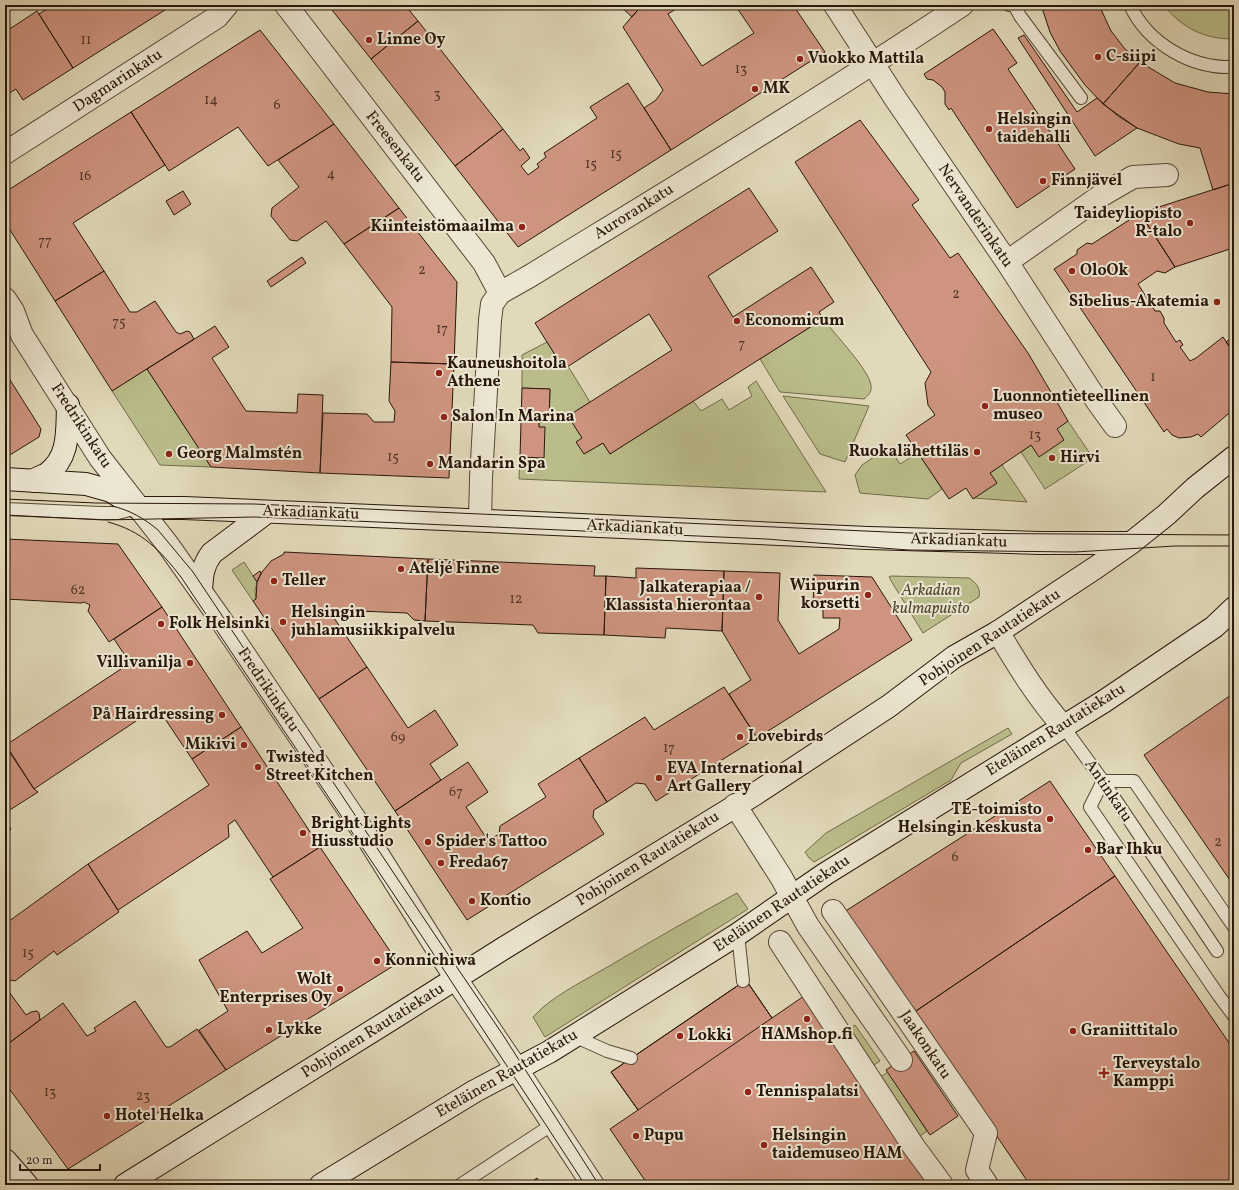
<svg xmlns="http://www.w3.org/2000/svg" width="1239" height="1190" viewBox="0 0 1239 1190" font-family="Vollkorn,serif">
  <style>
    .green { fill: #babd8a; stroke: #726a4a }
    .building { fill: #ce947f; stroke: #29170b }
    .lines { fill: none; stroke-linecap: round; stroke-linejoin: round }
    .lane-casing { stroke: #574836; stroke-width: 14 }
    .street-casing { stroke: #574836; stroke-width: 24 }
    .secondary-casing { stroke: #29170b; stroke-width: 24 }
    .lane { stroke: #ece6d2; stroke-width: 12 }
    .street { stroke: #ece6d2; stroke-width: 22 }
    .secondary { stroke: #ece6d2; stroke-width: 22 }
    .tram { stroke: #29170b; stroke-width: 1 }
    .poi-dot { fill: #8f2418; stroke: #ece6d2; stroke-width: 1.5 }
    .labels { text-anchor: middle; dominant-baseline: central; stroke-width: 4; stroke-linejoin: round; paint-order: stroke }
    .number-label { font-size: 14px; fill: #523628 }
    .poi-label { font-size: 16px; font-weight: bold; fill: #29170b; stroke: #ece6d2; text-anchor: start }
    .street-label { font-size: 16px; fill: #29170b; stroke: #ece6d2 }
    .park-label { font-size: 16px; font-style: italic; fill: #544931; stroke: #ece6d2 }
  </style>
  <rect width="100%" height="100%" fill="#e1d9b9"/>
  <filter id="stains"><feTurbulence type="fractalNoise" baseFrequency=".005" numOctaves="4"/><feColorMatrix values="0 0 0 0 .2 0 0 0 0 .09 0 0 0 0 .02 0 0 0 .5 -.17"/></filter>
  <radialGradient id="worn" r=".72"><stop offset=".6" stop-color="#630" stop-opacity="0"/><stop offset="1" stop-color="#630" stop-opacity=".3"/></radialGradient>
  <path class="green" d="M1163 5H1234V39C1203 39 1183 28 1163 5Z
    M823 319C833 332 871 372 871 386 872 392 868 396 864 399L780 392 760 359Z
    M547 342 564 368 568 366 590 402 569 416 582 438 584 454 603 443 610 454 693 401 701 411 722 399 729 410 752 396 748 387 756 381 826 492 519 479 520 457 539 427V422H549L550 389 522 388V355Z
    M147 369 211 467 160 465 112 391Z
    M783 396 869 406 845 462 820 454Z
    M1068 421 1093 458 1045 489 1021 452Z
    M889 447 900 464 918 453 942 489 928 499 860 493 855 475 862 465Z
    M1002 465 1027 502 974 498 997 483 990 473Z
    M244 562 257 582 255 591 256 599 253 601 232 570Z
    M891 576 969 578C976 583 981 588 979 597L923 633 893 584 889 577Z
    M1008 728 1012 734 961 763 951 780 814 862 809 858 805 852 826 833Z
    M737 893 748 909 545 1037 533 1017C551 997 580 983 604 969 648 943 692 918 737 893Z
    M855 1025 880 1061 868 1069 843 1033Z
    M888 1072 927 1131 916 1139 876 1080Z"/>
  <path class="building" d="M53 5H173L73 68 39 14Z
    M328 5H405L418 21 371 59Z
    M619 5H642L632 17Z
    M642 5H682L668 14 702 66 754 33 735 5H793L825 52 671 150 644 108 656 100 663 90 623 27Z
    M877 5H886L880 9Z
    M1041 5H1099L1111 31 1125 49 1140 62 1103 104 1085 85 1060 51 1050 32Z
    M37 11 73 68 23 100 16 89 5 96V32Z
    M418 21 503 129 455 166 371 59Z
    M993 29 1017 63 1008 69 1075 169 1017 208 951 108 949 110 945 104V92L942 87 933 80 927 79 924 74Z
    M260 30 334 124 268 166 238 127 169 171 131 112Z
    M1024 35 1077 112 1097 98 1118 116 1137 128 1095 156 1018 38Z
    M1140 62 1175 83 1208 92 1234 94V183L1213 190 1200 148 1179 144 1137 128 1103 104Z
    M628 83 671 150 518 247 455 166 503 129 520 151 523 148 530 158 521 166 528 175 539 167 537 164 546 157 544 153 597 118 590 107Z
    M131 112 165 165 73 223 104 271 55 301 5 222V192Z
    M860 120 919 200 912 205 950 258 958 253 1028 353 1068 421 1057 429 1064 440 1039 457 1031 445 1021 452 990 473 997 483 973 499 966 488 949 499 906 435 935 415 928 405 925 383 931 372 795 162Z
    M334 124 399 208 344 244 326 221 297 241 290 240 271 216 272 208 299 187 278 160Z
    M1234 183V251L1233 248 1175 267 1140 213Z
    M749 188 778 231 708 276 733 317 811 267 834 302 819 312 823 319 610 454 603 443 584 454 576 442 582 438 568 416 672 350 649 314 564 369 535 323Z
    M183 191 191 204 174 215 166 201Z
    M399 208 457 282 454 364 391 362 392 307 344 244Z
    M1140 213 1175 267 1165 273 1157 271 1138 284 1155 311H1160L1164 318V323L1176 342 1180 340 1183 345 1180 347 1190 361 1196 358 1223 337 1234 353V409L1201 437 1198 434 1191 437 1179 438 1172 435 1167 429 1164 432 1054 269 1077 254V250L1087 243 1092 244Z
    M302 257 306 263 271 287 267 281Z
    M104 271 130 312H137L155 301 176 332 180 334 187 331 190 332 194 339 112 391 55 301Z
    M215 326 229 347 212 358 246 411 297 413 298 394 323 395 320 473 211 467 147 369Z
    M1234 336V353L1226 342Z
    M391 362 454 364 449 478 320 473 323 413 367 414 374 422H394L395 411 389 401Z
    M5 372 41 429 39 437 5 458Z
    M522 388 550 389 549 422H539V427H545L544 458 520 457Z
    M5 539 118 544 162 607 109 642 88 611 90 605 84 602 81 603 5 599Z
    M284 552 428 559 425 621 414 620 407 613 335 610 332 615 367 667 319 699 253 601 256 599 257 582 262 572 271 561 284 554Z
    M428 559 595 566 594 576H606L604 635 538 633 533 625 425 621Z
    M636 568 724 571 722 631 666 628 665 638 604 635 606 576 636 578Z
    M260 571 261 573 257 582 253 576Z
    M724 571 780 573 778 620 799 654 839 629 840 618H823V607H813L814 575 872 577 912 640 757 738 729 694 751 680 722 631Z
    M162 607 241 727 192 759 157 707 34 789 6 745 130 663 114 639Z
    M367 667 408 728 435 710 458 745 430 764 441 780 395 811 319 699Z
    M724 687 757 738 656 801 645 784 636 783 607 802 579 758 645 717 654 730Z
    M1234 693V886L1144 755Z
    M241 727 320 847 273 877 235 820 228 825 229 837 118 910 88 864 209 785 192 759Z
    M5 745 34 789 38 792 5 813Z
    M579 758 607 802 594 810 593 817 604 834 467 920 395 811 468 762 488 792 466 807 485 836 480 839 483 844 499 834 500 826 546 797 538 784Z
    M1050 781 1115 876 913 1013 844 912Z
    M5 821 11 829 5 834Z
    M320 847 398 963 226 1070 199 1030 228 1011 199 960 247 931 262 953 303 928 270 879Z
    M88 864 119 912 57 955 54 951 15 981 12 980 7 983V989L26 1015 31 1012 37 1011 39 1013 40 1020 5 1046V924Z
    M1115 876 1234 1050V1184L1232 1185H1030L913 1013Z
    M746 980 772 1018 638 1110 611 1072Z
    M746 980 772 1018 804 996 934 1185H648L610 1129 638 1110 611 1072Z
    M135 1001 166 1047H170L197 1029 226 1070 68 1169 5 1083V1046L63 1003 87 1036 96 1031 94 1028Z
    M914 1051 958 1116 930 1135 886 1070Z
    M537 1178 541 1185H527Z"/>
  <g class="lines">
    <defs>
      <path id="lane" d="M1009 5H1014L1020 16 1081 98
        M1130 5C1148 44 1192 69 1234 67
        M5 509 101 513H118L138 508
        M1063 726 1103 781 1217 951
        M1234 927 1134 781H1103L1090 807 1219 996 1234 1016
        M738 934 743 981
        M574 1036 607 1051 631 1058
        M460 1185 553 1124"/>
      <path id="street" d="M286 5 484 263 500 293
        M835 5 895 98 1007 262 1097 401 1115 426
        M5 153 217 17 227 5
        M1007 262 1102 195 1133 177 1167 175
        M5 299 13 311 22 335 100 458 168 545 221 620 365 834 456 979 516 1068 593 1185
        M480 520 481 478 490 320 492 304 500 293 530 276C675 187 821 99 962 5
        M998 632C1018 665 1037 697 1063 726
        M735 805 781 877 808 926 901 1060
        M833 911 986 1133 977 1170 987 1185
        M780 942 914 1147 942 1185"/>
      <path id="secondary" d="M5 479 86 484 111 491 138 508H184L444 519 868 538 1040 543H1131
        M33 481C37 478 43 476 47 474 70 457 67 431 68 405
        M201 591C202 576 202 566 212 553L267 512
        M5 1160 27 1185
        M125 1185 390 1020 504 948 755 794 889 706 954 657 998 632 1095 568 1131 543 1166 515 1195 488 1234 457
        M321 1185 475 1091 549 1052 738 934 825 874 1103 702 1214 627 1234 608"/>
    </defs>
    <use href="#lane" class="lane-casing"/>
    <use href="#street" class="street-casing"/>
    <use href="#secondary" class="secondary-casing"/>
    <use href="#lane" class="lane"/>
    <use href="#street" class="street"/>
    <use href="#secondary" class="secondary"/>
    <path class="tram" d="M5 499 96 503 254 504 910 533 1234 535
      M112 506C130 510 145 519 158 530L193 572 437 938 503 1035 599 1185
      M5 515 104 520 255 517 309 519 766 539 908 550 1075 552 1175 546H1234
      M108 522C142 531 160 550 181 577L427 944C479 1025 533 1104 585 1185"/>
  </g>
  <g class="poi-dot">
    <circle cx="369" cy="40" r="4"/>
    <circle cx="1098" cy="57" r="4"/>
    <circle cx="800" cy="59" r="4"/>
    <circle cx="755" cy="89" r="4"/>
    <circle cx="989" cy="129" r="4"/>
    <circle cx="1043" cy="181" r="4"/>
    <circle cx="1190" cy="223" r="4"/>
    <circle cx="522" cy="227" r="4"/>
    <circle cx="1072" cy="271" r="4"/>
    <circle cx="1217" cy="302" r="4"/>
    <circle cx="737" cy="321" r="4"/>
    <circle cx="439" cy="373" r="4"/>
    <circle cx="985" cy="406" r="4"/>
    <circle cx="444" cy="417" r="4"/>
    <circle cx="977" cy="452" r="4"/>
    <circle cx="169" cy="454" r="4"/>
    <circle cx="1052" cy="458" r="4"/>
    <circle cx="430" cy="464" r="4"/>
    <circle cx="401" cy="569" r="4"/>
    <circle cx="274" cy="581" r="4"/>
    <circle cx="868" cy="595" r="4"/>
    <circle cx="759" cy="597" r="4"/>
    <circle cx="283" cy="622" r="4"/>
    <circle cx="161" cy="624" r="4"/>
    <circle cx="190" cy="663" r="4"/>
    <circle cx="222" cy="715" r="4"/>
    <circle cx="740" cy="737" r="4"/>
    <circle cx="244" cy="745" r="4"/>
    <circle cx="258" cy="767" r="4"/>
    <circle cx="659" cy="778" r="4"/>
    <circle cx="1050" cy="819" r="4"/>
    <circle cx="303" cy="833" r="4"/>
    <circle cx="428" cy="842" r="4"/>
    <circle cx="1088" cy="850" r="4"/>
    <circle cx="441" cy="863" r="4"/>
    <circle cx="472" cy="901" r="4"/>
    <circle cx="377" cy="961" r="4"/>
    <circle cx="340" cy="989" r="4"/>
    <circle cx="807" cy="1019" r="4"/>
    <circle cx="269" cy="1030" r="4"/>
    <circle cx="1073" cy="1031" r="4"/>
    <circle cx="680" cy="1036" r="4"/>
    <path d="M1102 1067h4v4h4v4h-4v4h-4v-4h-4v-4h4z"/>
    <circle cx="748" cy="1092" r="4"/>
    <circle cx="107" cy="1116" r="4"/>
    <circle cx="636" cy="1136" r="4"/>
    <circle cx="764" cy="1145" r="4"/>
  </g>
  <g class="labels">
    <g class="number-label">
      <text x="86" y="40">11</text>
      <text x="741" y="69">13</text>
      <text x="437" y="94">3</text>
      <text x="211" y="100">14</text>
      <text x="277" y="105">6</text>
      <text x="616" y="154">15</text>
      <text x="591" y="164">15</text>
      <text x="331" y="174">4</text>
      <text x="85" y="176">16</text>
      <text x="45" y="241">77</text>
      <text x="422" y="270">2</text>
      <text x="956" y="294">2</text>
      <text x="119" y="322">75</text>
      <text x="442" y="329">17</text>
      <text x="742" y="344">7</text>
      <text x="1153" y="377">1</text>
      <text x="1035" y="435">13</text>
      <text x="393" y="457">15</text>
      <text x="78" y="590">62</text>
      <text x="516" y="599">12</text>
      <text x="398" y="737">69</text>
      <text x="669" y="748">17</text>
      <text x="456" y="792">67</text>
      <text x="1218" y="842">2</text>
      <text x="955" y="857">6</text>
      <text x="28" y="953">15</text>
      <text x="50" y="1092">13</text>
      <text x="143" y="1096">23</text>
    </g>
    <g class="poi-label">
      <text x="377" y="40">Linne Oy</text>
      <text x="1106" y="57">C-siipi</text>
      <text x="808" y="59">Vuokko Mattila</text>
      <text x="763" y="89">MK</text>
      <text x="997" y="120">Helsingin<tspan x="997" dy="18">taidehalli</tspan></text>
      <text x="1051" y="181">Finnjävel</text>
      <text x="1182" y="214" text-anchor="end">Taideyliopisto<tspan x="1182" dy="18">R-talo</tspan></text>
      <text x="514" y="227" text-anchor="end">Kiinteistömaailma</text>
      <text x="1080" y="271">OloOk</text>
      <text x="1209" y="302" text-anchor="end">Sibelius-Akatemia</text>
      <text x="745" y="321">Economicum</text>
      <text x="447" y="364">Kauneushoitola<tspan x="447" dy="18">Athene</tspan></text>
      <text x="993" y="397">Luonnontieteellinen<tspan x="993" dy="18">museo</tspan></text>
      <text x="452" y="417">Salon In Marina</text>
      <text x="969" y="452" text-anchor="end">Ruokalähettiläs</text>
      <text x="177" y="454">Georg Malmstén</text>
      <text x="1060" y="458">Hirvi</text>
      <text x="438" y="464">Mandarin Spa</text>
      <text x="409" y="569">Ateljé Finne</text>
      <text x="282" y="581">Teller</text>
      <text x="860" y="586" text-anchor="end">Wiipurin<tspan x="860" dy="18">korsetti</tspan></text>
      <text x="751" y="588" text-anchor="end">Jalkaterapiaa /<tspan x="751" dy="18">Klassista hierontaa</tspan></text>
      <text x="291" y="613">Helsingin<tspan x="291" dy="18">juhlamusiikkipalvelu</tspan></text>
      <text x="169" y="624">Folk Helsinki</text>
      <text x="182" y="663" text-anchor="end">Villivanilja</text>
      <text x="214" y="715" text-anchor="end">På Hairdressing</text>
      <text x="748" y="737">Lovebirds</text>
      <text x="236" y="745" text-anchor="end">Mikivi</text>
      <text x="266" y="758">Twisted<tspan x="266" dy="18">Street Kitchen</tspan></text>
      <text x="667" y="769">EVA International<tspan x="667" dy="18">Art Gallery</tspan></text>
      <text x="1042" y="810" text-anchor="end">TE-toimisto<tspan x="1042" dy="18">Helsingin keskusta</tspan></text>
      <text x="311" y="824">Bright Lights<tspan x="311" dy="18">Hiusstudio</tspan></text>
      <text x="436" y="842">Spider's Tattoo</text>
      <text x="1096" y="850">Bar Ihku</text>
      <text x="449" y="863">Freda67</text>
      <text x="480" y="901">Kontio</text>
      <text x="385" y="961">Konnichiwa</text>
      <text x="332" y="980" text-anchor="end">Wolt<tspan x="332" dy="18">Enterprises Oy</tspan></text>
      <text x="277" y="1030">Lykke</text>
      <text x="1081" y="1031">Graniittitalo</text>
      <text x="807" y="1035" text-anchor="middle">HAMshop.fi</text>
      <text x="688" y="1036">Lokki</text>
      <text x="1113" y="1064">Terveystalo<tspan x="1113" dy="18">Kamppi</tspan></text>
      <text x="756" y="1092">Tennispalatsi</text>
      <text x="115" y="1116">Hotel Helka</text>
      <text x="644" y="1136">Pupu</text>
      <text x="772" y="1136">Helsingin<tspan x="772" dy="18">taidemuseo HAM</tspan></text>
    </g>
    <g class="street-label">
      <text transform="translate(118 81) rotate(-33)">Dagmarinkatu</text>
      <text transform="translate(395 147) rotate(52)">Freesenkatu</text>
      <text transform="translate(634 212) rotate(-32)">Aurorankatu</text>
      <text transform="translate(975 216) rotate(56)">Nervanderinkatu</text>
      <text transform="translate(81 426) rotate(57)">Fredrikinkatu</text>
      <text transform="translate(311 513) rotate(2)">Arkadiankatu</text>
      <text transform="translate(635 528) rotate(3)">Arkadiankatu</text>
      <text transform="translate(959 541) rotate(2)">Arkadiankatu</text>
      <text transform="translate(990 638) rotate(-33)">Pohjoinen Rautatiekatu</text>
      <text transform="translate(268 690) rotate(56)">Fredrikinkatu</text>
      <text transform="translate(1056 730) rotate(-32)">Eteläinen Rautatiekatu</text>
      <text transform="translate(1108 791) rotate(56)">Antinkatu</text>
      <text transform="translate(648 859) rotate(-32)">Pohjoinen Rautatiekatu</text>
      <text transform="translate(782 904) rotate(-34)">Eteläinen Rautatiekatu</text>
      <text transform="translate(373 1031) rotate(-32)">Pohjoinen Rautatiekatu</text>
      <text transform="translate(925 1045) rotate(56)">Jaakonkatu</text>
      <text transform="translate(507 1074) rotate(-30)">Eteläinen Rautatiekatu</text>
    </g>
    <g class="park-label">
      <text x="931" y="591">Arkadian<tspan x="931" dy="18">kulmapuisto</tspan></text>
    </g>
  </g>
  <rect width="1239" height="1190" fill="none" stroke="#e1d9b9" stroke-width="20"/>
  <rect x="6" y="6" width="1227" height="1178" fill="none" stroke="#29170b" stroke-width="2"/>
  <rect x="10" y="10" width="1219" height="1170" fill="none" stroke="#29170b"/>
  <path d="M20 1164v6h80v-6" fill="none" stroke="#29170b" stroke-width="2"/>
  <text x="26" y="1164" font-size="12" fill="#29170b" stroke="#ece6d2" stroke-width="3" paint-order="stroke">20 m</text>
  <rect width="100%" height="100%" filter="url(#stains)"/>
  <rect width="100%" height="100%" fill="url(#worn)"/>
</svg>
